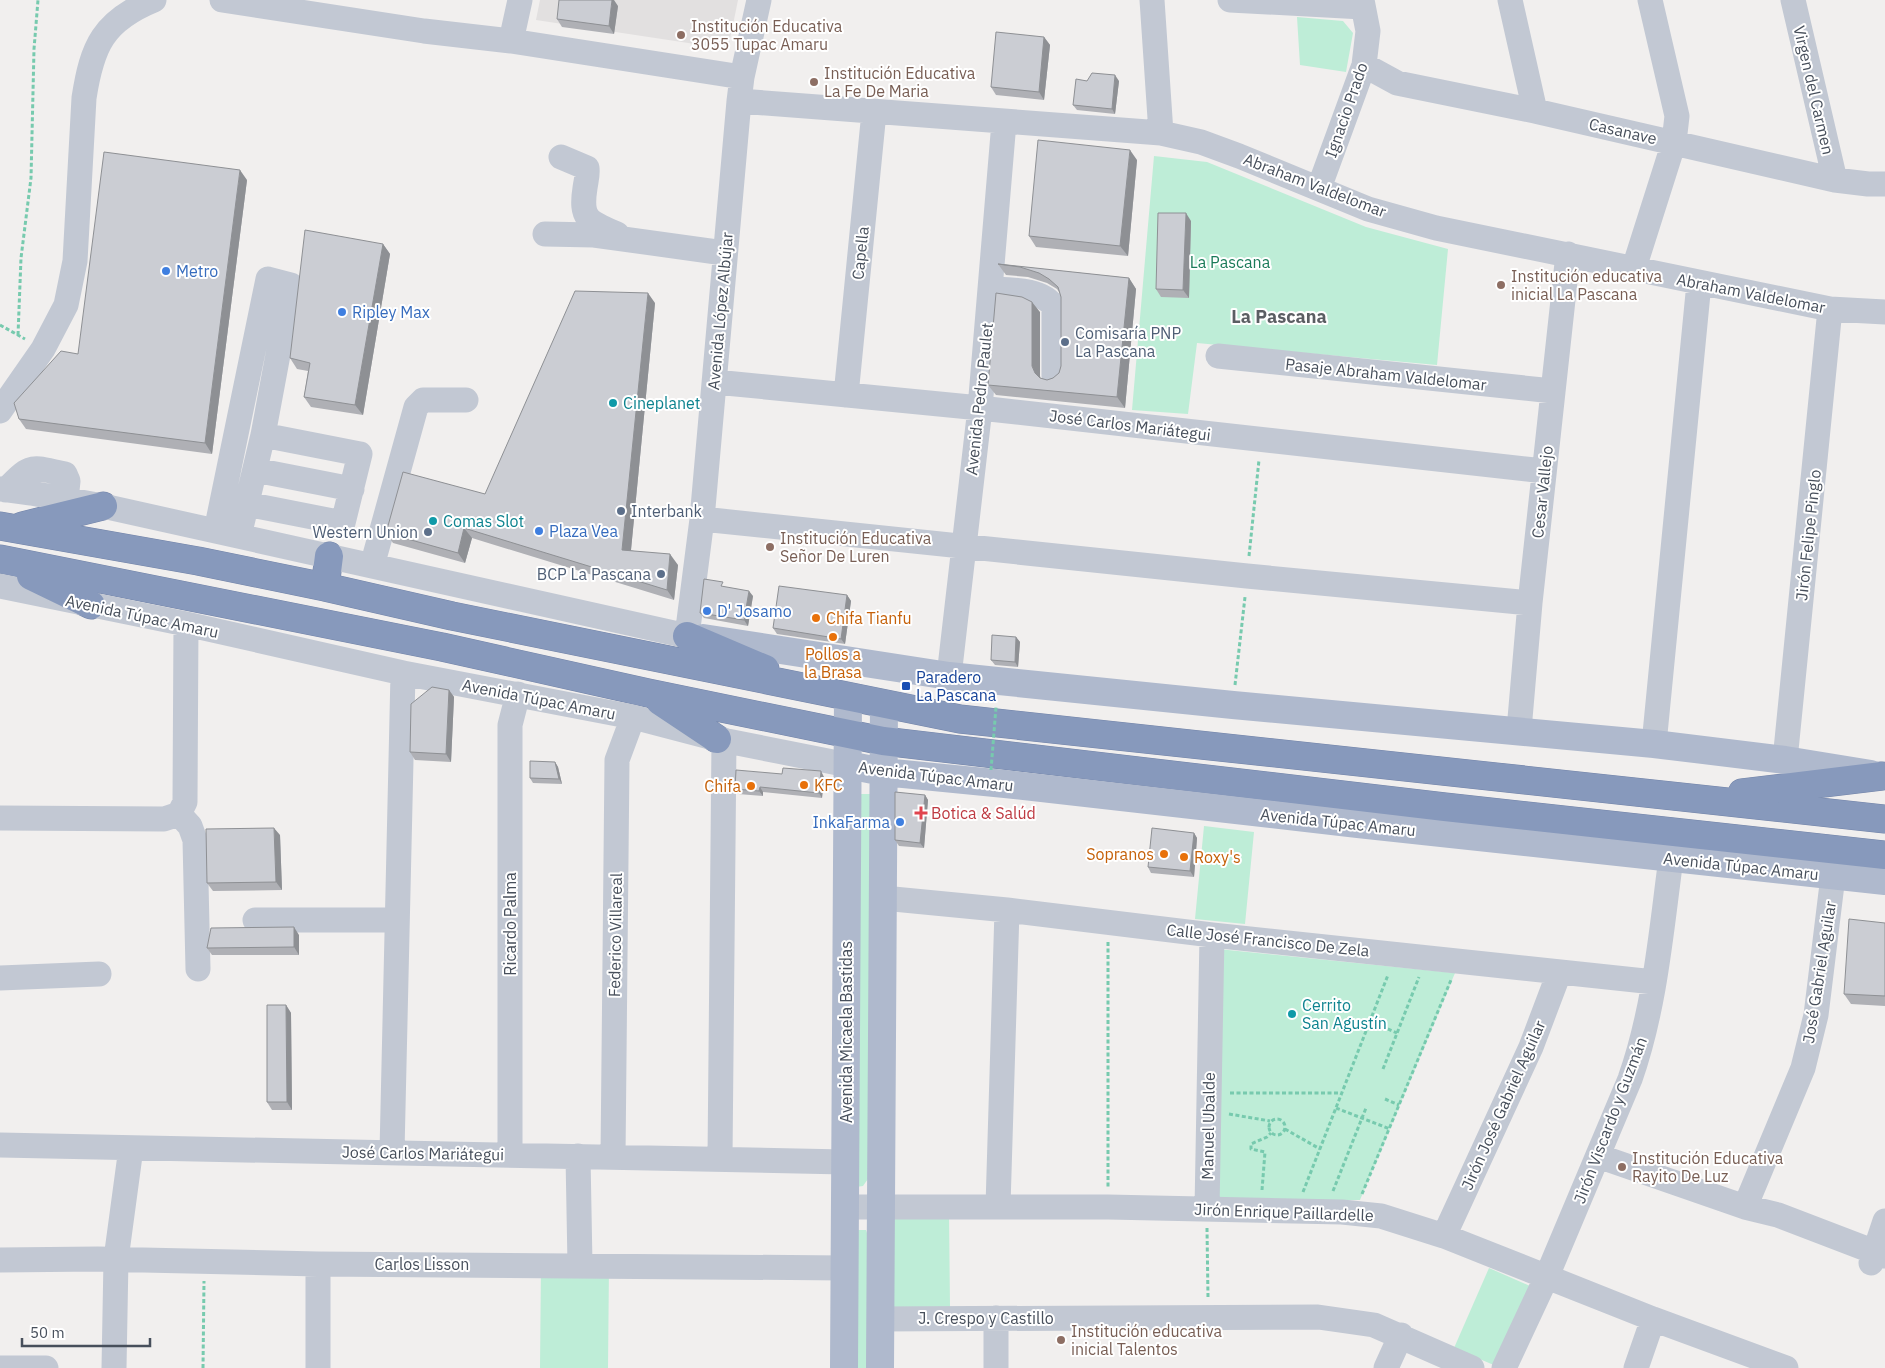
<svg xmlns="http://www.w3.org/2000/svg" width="1885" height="1368" viewBox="0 0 1885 1368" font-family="'IBM Plex Sans',sans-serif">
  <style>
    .education { fill: #e2e0e0 }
    .green { fill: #beedd7 }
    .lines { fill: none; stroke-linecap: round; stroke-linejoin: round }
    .highway-casing { stroke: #7384a8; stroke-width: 29 }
    .path { stroke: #77caae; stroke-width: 3; stroke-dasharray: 4 2.5; stroke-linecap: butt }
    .minor { stroke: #c2c8d3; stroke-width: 25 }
    .major { stroke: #afb9cd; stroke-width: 28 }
    .highway { stroke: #8799bc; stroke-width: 28 }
    .path-bridge { stroke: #77caae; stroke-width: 3; stroke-dasharray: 4 2.5; stroke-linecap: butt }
    .wall { fill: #afb0b5 }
    .shaded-wall { fill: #8e9094 }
    .building { fill: #cbcdd3; stroke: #8e9094 }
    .education-dot { fill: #8d6e63; stroke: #fff; stroke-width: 2 }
    .shop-dot { fill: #3f7fe0; stroke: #fff; stroke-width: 2 }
    .service-dot { fill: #5c6f8a; stroke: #fff; stroke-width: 2 }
    .culture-dot { fill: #0f9aa8; stroke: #fff; stroke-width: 2 }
    .food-dot { fill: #e8710a; stroke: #fff; stroke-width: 2 }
    .transit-dot { fill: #1a4fb4; stroke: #fff; stroke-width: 2 }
    .health-dot { fill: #e0444e; stroke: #fff; stroke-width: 2 }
    .labels { text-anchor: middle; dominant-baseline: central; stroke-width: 4; stroke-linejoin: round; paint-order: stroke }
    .education-label { font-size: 16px; fill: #785e54; stroke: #fff; text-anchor: start }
    .street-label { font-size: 16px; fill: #474f5b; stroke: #fff }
    .park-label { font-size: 16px; fill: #1a7b59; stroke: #fff }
    .shop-label { font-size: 16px; fill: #366cbe; stroke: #fff; text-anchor: start }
    .service-label { font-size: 16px; fill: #4e5e75; stroke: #fff; text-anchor: start }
    .culture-label { font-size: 16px; fill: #0d838f; stroke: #fff; text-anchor: start }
    .food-label { font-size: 16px; fill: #c56008; stroke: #fff; text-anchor: start }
    .transit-label { font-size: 16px; fill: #164399; stroke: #fff; text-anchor: start }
    .health-label { font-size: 16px; fill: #be3a42; stroke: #fff; text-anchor: start }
    .neighbourhood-label { font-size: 18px; font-weight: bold; fill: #5b5e63; stroke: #fff }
  </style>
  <rect width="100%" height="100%" fill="#f1efee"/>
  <path class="education" d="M540 0H738L728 49 536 20Z"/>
  <path class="green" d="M1297 17 1343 21 1353 33 1346 72 1300 65Z
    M1154 156 1207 162 1366 227 1448 249 1437 365 1197 343 1188 414 1132 410Z
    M857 794H876L870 1176 863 1186 856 1187Z
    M1204 826 1254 832 1245 924 1195 919Z
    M1218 949 1455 973 1360 1200 1217 1201Z
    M883 1213H949L950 1307H883Z
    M858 1230H866L872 1247 870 1368H853Z
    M541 1265 609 1266 608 1368H540Z
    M1489 1268 1530 1286 1496 1366 1454 1348Z"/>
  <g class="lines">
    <defs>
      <path id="highway" d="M0 526 198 561 325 587 452 616 960 719 1885 819
        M22 526 103 506
        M0 559 442 647 648 693 883 741 1445 807 1885 855
        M31 576 91 605
        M325 587 329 556
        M687 636 765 669
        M660 701 717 739
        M1742 793 1882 776"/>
    </defs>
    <use href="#highway" class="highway-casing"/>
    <path class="path" d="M0 325 25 339
      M18 335 21 258 31 178 34 49 38 0
      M1249 556 1259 460
      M1235 685 1245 597
      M1108 942V1188
      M1370 1021 1397 1033
      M1383 1069 1419 977
      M1230 1093H1342
      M1385 1099 1399 1105
      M1336 1108 1390 1129
      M1229 1114 1270 1121
      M1269 1127a8 8 0 1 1 16 0a8 8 0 1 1-16 0Z
      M1285 1129 1320 1149
      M1262 1190 1265 1152 1251 1149V1144L1267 1137 1271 1133
      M1333 1191 1366 1108
      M1303 1192 1388 975
      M1362 1194 1451 980
      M1207 1228 1208 1297
      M203 1368 204 1281"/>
    <path class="minor" d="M222 0 424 31 511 41 742 77
      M1152 0 1161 133
      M1230 0 1363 7
      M1510 0 1535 111
      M1793 0 1835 180
      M511 41 520 0
      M1364 65 1397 83 1535 111 1835 180 1868 184H1885
      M739 101 1161 133 1201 142 1239 156 1368 209 1436 228 1830 309 1885 312
      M561 157 587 168C588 174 586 181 585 188 580 220 589 222 617 234
      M1319 188 1364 65 1368 31 1362 0
      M545 234 594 235 724 253
      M1634 268 1674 142 1677 116 1650 0
      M990 289C1009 290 1042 288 1054 307V376
      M1218 356 1553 391
      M715 382 980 408 1544 471
      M846 395 874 112
      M0 411 43 349 66 305 75 261 84 98C92 46 103 21 154 0
      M255 470 352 489
      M0 489 31 493 103 506 687 636 702 519 739 101 742 77 759 0
      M6 490C32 463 30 467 65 474L68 481 66 499
      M247 504 343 523 360 454 263 435
      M702 519 1247 576 1530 603
      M216 531 268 279 291 285 263 435 239 536
      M372 566 416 407 423 400H466
      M0 586 186 624 403 673 633 717 717 739 848 765
      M949 676 980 408 1004 122
      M1519 730 1530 603 1568 254
      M1654 744 1699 283
      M1785 760 1830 309
      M179 814 190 826 195 840 198 969
      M0 818 164 819 179 814 185 802 186 624
      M883 898 1007 910 1212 935 1654 982
      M255 920H397
      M0 978 99 974
      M0 1145 845 1162
      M392 1152 403 673
      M510 1154V725L518 694
      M578 1156 580 1265
      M1598 1156 1745 1207 1778 1215 1885 1256
      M613 1157 617 760 633 717
      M720 1159 724 740
      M998 1206 1007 910
      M845 1207H1108L1342 1212 1381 1216 1444 1236 1653 1319 1786 1368
      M1745 1207 1803 1068 1816 1015 1833 876
      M1207 1209 1212 935
      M1444 1236 1531 1047 1559 973
      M0 1260 98 1259 318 1264 845 1268
      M1871 1263 1885 1221
      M880 1319 1318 1317 1374 1325 1472 1368
      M0 1368H46
      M114 1368 116 1259 131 1148
      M318 1368V1264
      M996 1368V1318
      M1386 1368 1401 1335
      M1504 1368 1547 1276 1630 1079C1655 1008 1661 933 1671 858
      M1636 1368 1653 1319"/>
    <path class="major" d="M703 638 949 676 1233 705 1654 744 1785 760 1871 774
      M848 765 883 772 1005 784 1358 824 1885 881
      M844 1368 848 697
      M880 1368 884 704"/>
    <use href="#highway" class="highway"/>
    <path class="path-bridge" d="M991 770 996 707"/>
  </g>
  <path class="wall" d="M618 6 614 34 562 27 557 19Z
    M1044 37 1050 45 1044 100 996 95 991 87Z
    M1087 81H1119L1115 114 1077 110 1073 105Z
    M1137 160 1128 256 1036 247 1029 236Z
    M247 180 212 454 26 429 19 419 78 354Z
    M1191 221 1189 298 1161 297 1156 289Z
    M383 244 390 254 363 415 311 407 304 397 308 371 297 369 290 358Z
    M998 264 1129 278 1136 289 1125 408 996 395 988 385 1040 312V378L1047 380 1053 378 1059 373 1061 366V297L1059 292 1057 289 1047 283 1028 277 1006 275Z
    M655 303 631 550 678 565 674 600 472 538 465 563 393 543 386 533 485 494Z
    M726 587 753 596 748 626 704 618 700 613Z
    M847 595 851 601 845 644 777 634 773 628Z
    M1016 637 1020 642 1018 667 995 665 991 660Z
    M449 690 454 697 451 762 415 760 410 752Z
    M555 762 558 767 562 784 533 783 530 778Z
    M782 774 824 777 822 798 763 792V796L738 794 735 789Z
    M925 795 928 800 924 848 899 846 895 840Z
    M1194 833 1197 838 1194 877 1151 873 1148 867Z
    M280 835 282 890 213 891 207 883Z
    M1885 923V1006L1851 1004 1844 994Z
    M299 935V955H212L207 948Z
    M286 1005 291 1013 292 1110H272L267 1102Z"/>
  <path class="shaded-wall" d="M612 0H614L618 6 614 34 609 26Z
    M1044 37 1050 45 1044 100 1039 92Z
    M1115 75 1119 81 1115 114 1112 109Z
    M1130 150 1137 160 1128 256 1120 246Z
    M240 170 247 180 212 454 205 443Z
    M1186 213 1191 221 1189 298 1183 290Z
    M383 244 390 254 363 415 355 405Z
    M1129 278 1136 289 1125 408 1117 397Z
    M648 293 655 303 630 560 622 550Z
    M1032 302 1040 312V376L1042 384 1035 373 1032 366Z
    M464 528 472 538 465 563 458 553Z
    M670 554 678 565 674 600 667 590Z
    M749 591 753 596 748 626 744 620Z
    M847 595 851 601 845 644 841 639Z
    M1016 637 1020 642 1018 667 1015 662Z
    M449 690 454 697 451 762 446 754Z
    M555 762 558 767 562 784 559 779Z
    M821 771 824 777 822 798 819 793Z
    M760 787 763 792V796L759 791Z
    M925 795 928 800 924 848 920 843Z
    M274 828 280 835 282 890 276 882Z
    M1194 833 1197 838 1194 877 1190 871Z
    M294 927 299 935V955L294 947Z
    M286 1005 291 1013 292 1110 287 1102Z"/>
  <path class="building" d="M559 0H612L609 26 557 19Z
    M996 32 1044 37 1039 92 991 87Z
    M1092 73 1115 75 1112 109 1073 105 1076 79 1087 81Z
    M1038 140 1130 150 1120 246 1029 236Z
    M104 152 240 170 205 443 19 419 14 403 61 351 78 354Z
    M1158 213H1186L1183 290 1156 289Z
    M305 230 383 244 355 405 304 397 310 363 290 358Z
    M998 264 1129 278 1117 397 988 385 996 293 1022 297 1032 302V366L1035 373 1040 378 1047 380 1053 378 1059 373 1061 366V297L1058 287 1049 279 1039 273 1020 267Z
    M575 291 648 293 622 550 670 554 667 590 464 528 458 553 386 533 403 472 485 494Z
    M704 579 723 582 721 586 749 591 744 620 700 613Z
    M779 586 847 595 841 639 773 628Z
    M992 635 1016 637 1015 662 991 660Z
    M432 687 449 690 446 754 410 752 411 704Z
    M530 761 555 762 559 779 530 778Z
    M783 768 821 771 819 793 760 787 759 791 735 789 736 770 782 774Z
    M895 792 925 795 920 843 895 840Z
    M274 828 276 882 207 883 206 829Z
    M1152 828 1194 833 1190 871 1148 867Z
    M1849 919 1885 923V996L1844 994Z
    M294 927V947L207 948 211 928Z
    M267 1005H286L287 1102H267Z"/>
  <g class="education-dot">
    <circle cx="681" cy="35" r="5"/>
    <circle cx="814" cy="82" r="5"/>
    <circle cx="1501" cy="285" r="5"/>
    <circle cx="770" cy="547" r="5"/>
    <circle cx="1622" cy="1167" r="5"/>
    <circle cx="1061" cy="1340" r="5"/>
  </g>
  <g class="shop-dot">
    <circle cx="166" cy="271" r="5"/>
    <circle cx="342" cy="312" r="5"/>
    <circle cx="539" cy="531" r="5"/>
    <circle cx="707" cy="611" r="5"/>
    <circle cx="900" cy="822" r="5"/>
  </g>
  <g class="service-dot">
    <circle cx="1065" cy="342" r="5"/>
    <circle cx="621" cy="511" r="5"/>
    <circle cx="428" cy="532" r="5"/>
    <circle cx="661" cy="574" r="5"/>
  </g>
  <g class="culture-dot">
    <circle cx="613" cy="403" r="5"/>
    <circle cx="433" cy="521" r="5"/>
    <circle cx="1292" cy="1014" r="5"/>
  </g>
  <g class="food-dot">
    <circle cx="816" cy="618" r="5"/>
    <circle cx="833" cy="637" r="5"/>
    <circle cx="804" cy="785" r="5"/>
    <circle cx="751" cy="786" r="5"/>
    <circle cx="1164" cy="854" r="5"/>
    <circle cx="1184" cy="857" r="5"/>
  </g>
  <rect class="transit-dot" x="901" y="681" width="10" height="10" rx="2.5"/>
  <path class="health-dot" d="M918.5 805.5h5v5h5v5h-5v5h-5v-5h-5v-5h5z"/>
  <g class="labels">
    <g class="education-label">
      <text x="691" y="26">Institución Educativa<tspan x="691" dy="18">3055 Tupac Amaru</tspan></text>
      <text x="824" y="73">Institución Educativa<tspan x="824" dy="18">La Fe De Maria</tspan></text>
      <text x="1511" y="276">Institución educativa<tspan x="1511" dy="18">inicial La Pascana</tspan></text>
      <text x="780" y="538">Institución Educativa<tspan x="780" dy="18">Señor De Luren</tspan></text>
      <text x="1632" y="1158">Institución Educativa<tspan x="1632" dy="18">Rayito De Luz</tspan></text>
      <text x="1071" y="1331">Institución educativa<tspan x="1071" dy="18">inicial Talentos</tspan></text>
    </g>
    <g class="street-label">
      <text transform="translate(1814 90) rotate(77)">Virgen del Carmen</text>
      <text transform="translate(1346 110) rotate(-71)">Ignacio Prado</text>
      <text transform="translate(1623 131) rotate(13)">Casanave</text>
      <text transform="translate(1315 185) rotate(21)">Abraham Valdelomar</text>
      <text transform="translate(860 253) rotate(-84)">Capella</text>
      <text transform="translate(1751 293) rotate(11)">Abraham Valdelomar</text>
      <text transform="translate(720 311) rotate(-85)">Avenida López Albújar</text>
      <text transform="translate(1386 374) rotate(6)">Pasaje Abraham Valdelomar</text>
      <text transform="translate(979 399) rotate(-84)">Avenida Pedro Paulet</text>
      <text transform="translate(1130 425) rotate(7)">José Carlos Mariátegui</text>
      <text transform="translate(1542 492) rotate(-84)">Cesar Vallejo</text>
      <text transform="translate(1808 535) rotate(-84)">Jirón Felipe Pinglo</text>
      <text transform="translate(142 616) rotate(12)">Avenida Túpac Amaru</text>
      <text transform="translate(539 699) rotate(11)">Avenida Túpac Amaru</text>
      <text transform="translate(936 776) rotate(7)">Avenida Túpac Amaru</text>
      <text transform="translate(1338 822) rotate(6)">Avenida Túpac Amaru</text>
      <text transform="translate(1741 866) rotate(6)">Avenida Túpac Amaru</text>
      <text transform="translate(510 924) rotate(-90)">Ricardo Palma</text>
      <text transform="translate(615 935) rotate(-89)">Federico Villareal</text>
      <text transform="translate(1268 940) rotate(6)">Calle José Francisco De Zela</text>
      <text transform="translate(1819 972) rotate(-81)">José Gabriel Aguilar</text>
      <text transform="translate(846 1032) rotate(-90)">Avenida Micaela Bastidas</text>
      <text transform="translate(1503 1105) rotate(-66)">Jirón José Gabriel Aguilar</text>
      <text transform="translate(1610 1120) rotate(-69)">Jirón Viscardo y Guzmán</text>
      <text transform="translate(1208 1126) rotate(-89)">Manuel Ubalde</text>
      <text transform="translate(423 1153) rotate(1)">José Carlos Mariátegui</text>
      <text transform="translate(1284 1212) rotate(2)">Jirón Enrique Paillardelle</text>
      <text x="422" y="1264">Carlos Lisson</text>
      <text x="986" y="1318">J. Crespo y Castillo</text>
    </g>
    <g class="park-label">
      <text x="1230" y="262">La Pascana</text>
    </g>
    <g class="shop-label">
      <text x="176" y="271">Metro</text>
      <text x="352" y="312">Ripley Max</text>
      <text x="549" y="531">Plaza Vea</text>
      <text x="717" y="611">D' Josamo</text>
      <text x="890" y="822" text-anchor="end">InkaFarma</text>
    </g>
    <g class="service-label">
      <text x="1075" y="333">Comisaría PNP<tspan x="1075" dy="18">La Pascana</tspan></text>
      <text x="631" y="511">Interbank</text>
      <text x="418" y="532" text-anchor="end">Western Union</text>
      <text x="651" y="574" text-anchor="end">BCP La Pascana</text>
    </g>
    <g class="culture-label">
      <text x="623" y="403">Cineplanet</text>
      <text x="443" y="521">Comas Slot</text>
      <text x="1302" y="1005">Cerrito<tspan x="1302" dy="18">San Agustín</tspan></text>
    </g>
    <g class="food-label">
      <text x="826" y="618">Chifa Tianfu</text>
      <text x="833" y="654" text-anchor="middle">Pollos a<tspan x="833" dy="18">la Brasa</tspan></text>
      <text x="814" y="785">KFC</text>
      <text x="741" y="786" text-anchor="end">Chifa</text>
      <text x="1154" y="854" text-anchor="end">Sopranos</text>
      <text x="1194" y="857">Roxy's</text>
    </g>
    <g class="transit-label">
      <text x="916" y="677">Paradero<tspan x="916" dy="18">La Pascana</tspan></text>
    </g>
    <g class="health-label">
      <text x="931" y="813">Botica &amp; Salúd</text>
    </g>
    <g class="neighbourhood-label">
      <text x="1279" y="316">La Pascana</text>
    </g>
  </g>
  <path d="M22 1338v8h128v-8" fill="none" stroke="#474f5b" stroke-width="2.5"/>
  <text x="30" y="1338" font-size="15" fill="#474f5b" stroke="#ffffff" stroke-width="4" paint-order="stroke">50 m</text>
</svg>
